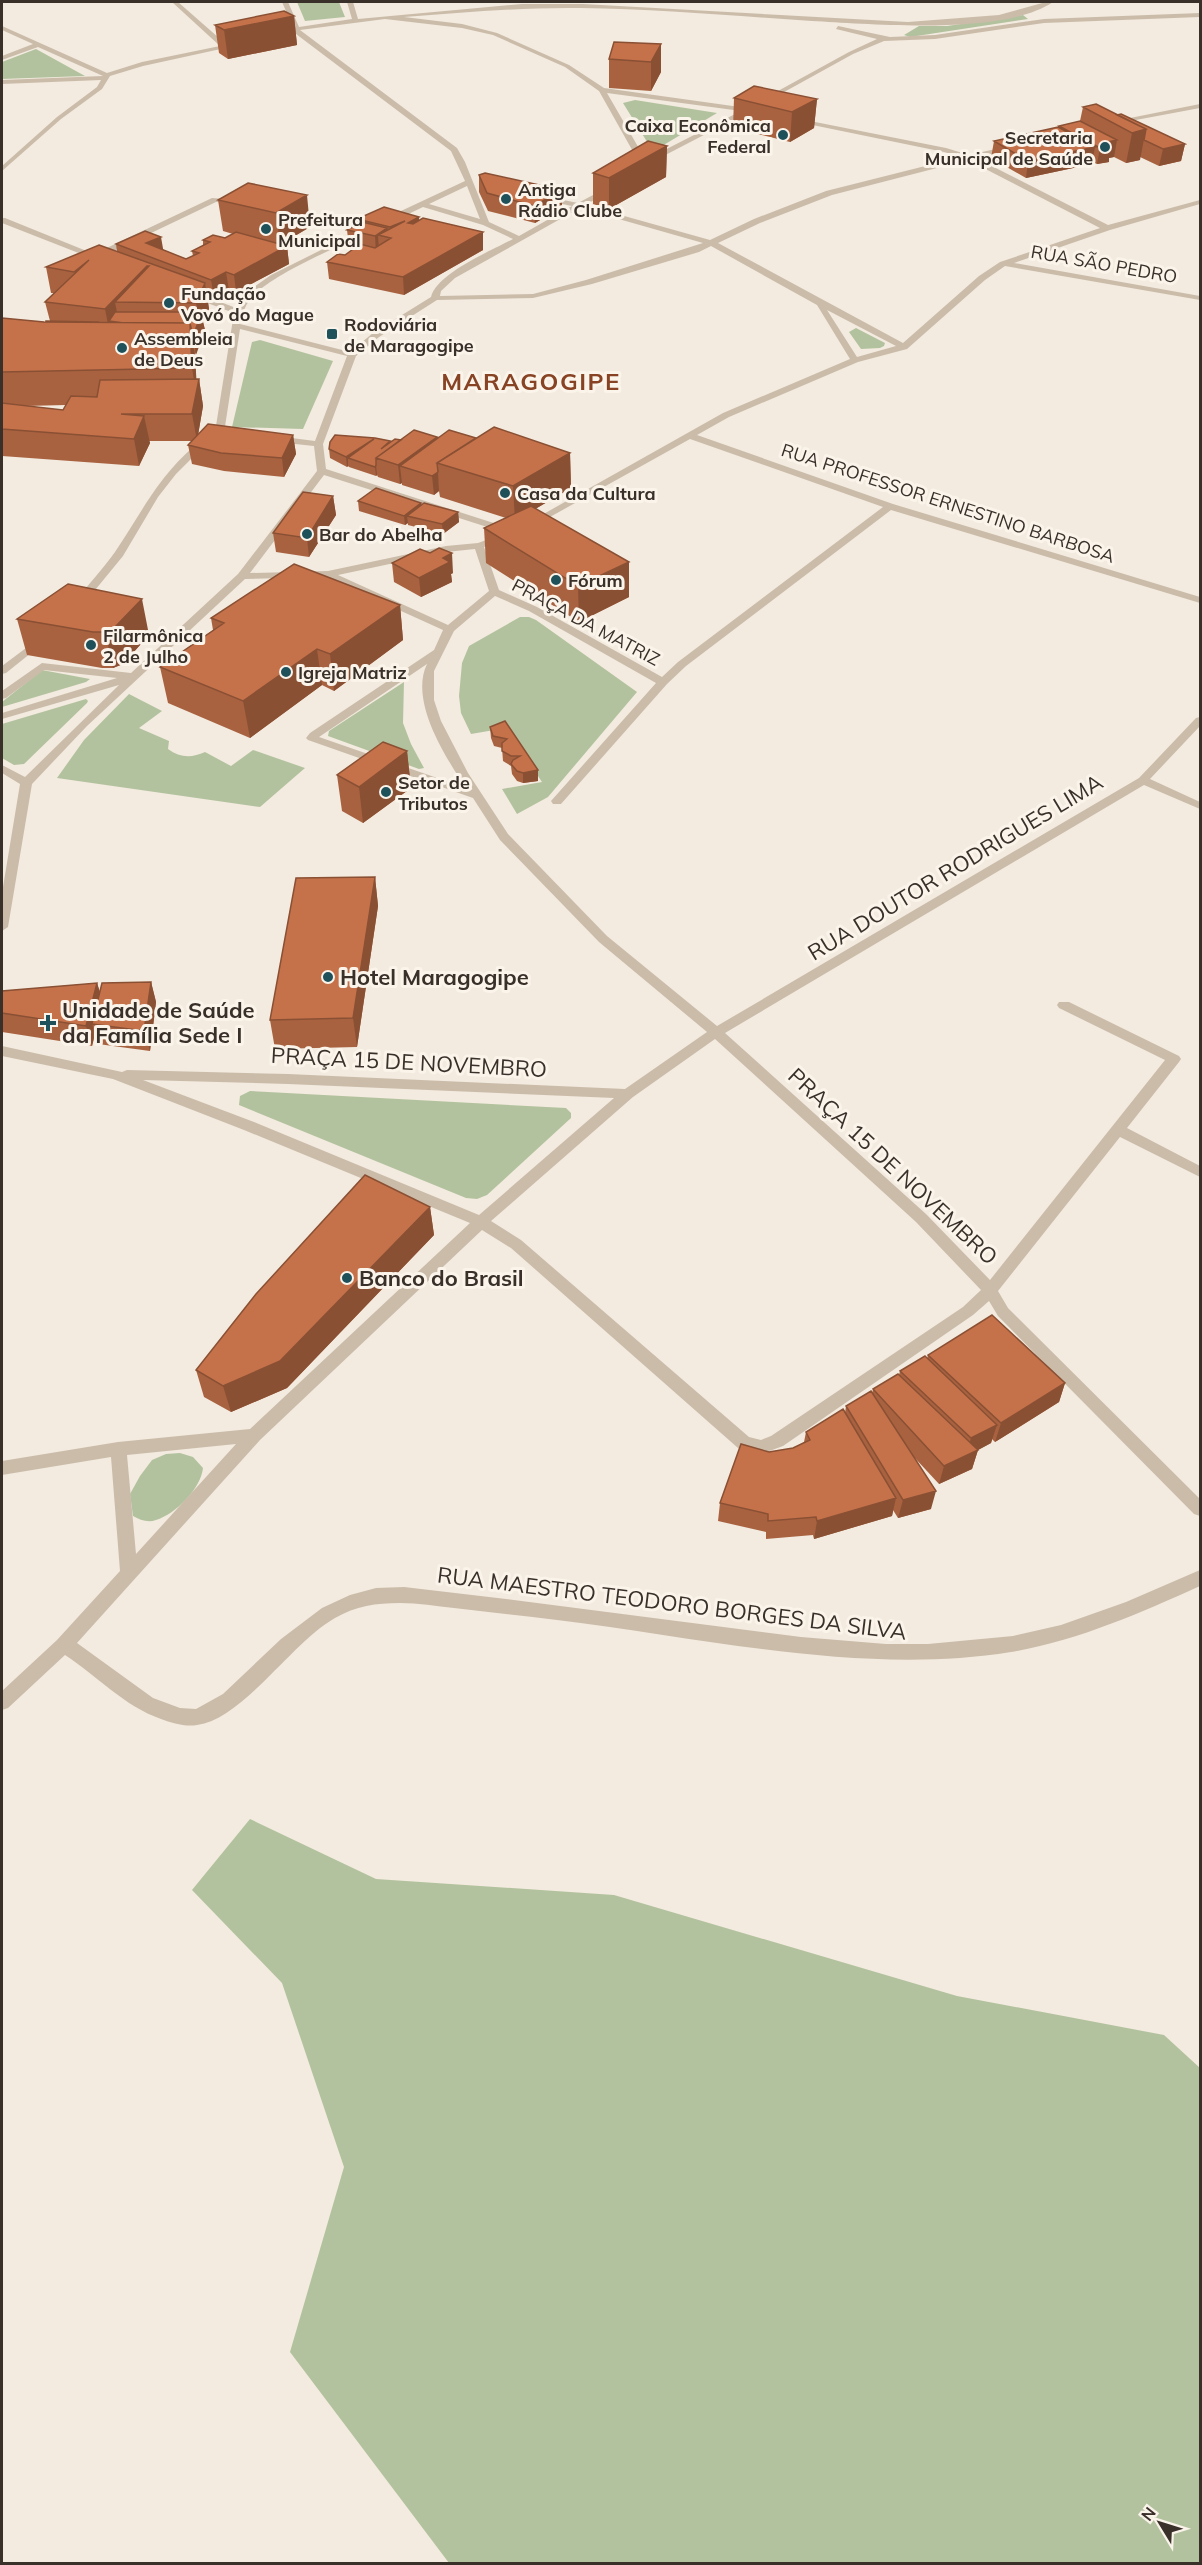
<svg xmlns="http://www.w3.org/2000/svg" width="1202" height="2565" viewBox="0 0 1202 2565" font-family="Mulish,sans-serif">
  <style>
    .green { fill: #b3c29e }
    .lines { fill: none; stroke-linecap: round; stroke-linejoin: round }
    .minor { fill: #cbbcaa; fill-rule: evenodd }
    .wall { fill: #a96240; fill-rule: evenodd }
    .shaded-wall { fill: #8a5034 }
    .building { fill: #c5724b; stroke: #8a5034; stroke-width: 1.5 }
    .poi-dot { fill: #1f515a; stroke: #faf4eb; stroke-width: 2 }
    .labels { text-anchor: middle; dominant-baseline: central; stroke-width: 6; stroke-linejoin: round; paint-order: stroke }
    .far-poi-label { font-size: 18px; font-weight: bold; fill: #39302a; stroke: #faf4eb; text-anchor: start }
    .far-street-label { font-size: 18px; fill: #39302a; stroke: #faf4eb }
    .street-label { font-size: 22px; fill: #39302a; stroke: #faf4eb }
    .poi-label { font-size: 22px; font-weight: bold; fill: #39302a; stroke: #faf4eb; text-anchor: start }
    .far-district-label { font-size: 24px; font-weight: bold; letter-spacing: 1.5px; fill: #874323; stroke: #faf4eb }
  </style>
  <rect width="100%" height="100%" fill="#f3ebdf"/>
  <path class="green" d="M297 2H339L345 17 305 21Z
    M1023 15 1028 19 910 37 904 35 919 26H947Z
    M36 49 85 76 2 79V62Z
    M635 100 717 113 662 146 649 145 623 103Z
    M856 328 885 343 884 346 880 348 861 349 849 332Z
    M260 340 333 361 303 429 232 427 252 342Z
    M520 617H529L536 620 637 692 548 797 517 814 502 789 542 782 506 728 471 734 461 713 459 696 462 663 469 646Z
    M42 670 90 679 86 682 2 707V702Z
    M404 682 403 723 411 744 424 768 419 769 328 736 329 731Z
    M129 694 162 711 139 728 169 741 168 749C180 758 192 758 205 752L231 766 253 750 305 768 260 807 57 778 84 740Z
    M86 699 88 701 87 703 24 764 14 765 2 758V724Z
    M250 1091 566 1108 571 1113V1118L487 1195 477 1199 466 1198 239 1105 240 1096Z
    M180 1453 193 1457 203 1468C201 1488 176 1514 156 1520 148 1523 140 1520 133 1516L130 1494 140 1476 152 1460 166 1454Z
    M250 1819 376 1879 614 1895 957 1996 1164 2035 1200 2068V2563H449L290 2352 344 2167 282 1983 192 1890Z"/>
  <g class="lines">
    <path class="minor" d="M172 2H178L227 45 236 43 239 45 143 66 110 76 102 89 61 119 2 171V166L57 117 97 87 101 80 2 84V80L103 76 38 47 2 60V56L33 44 2 30V26L107 73 142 62 220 46Z
      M282 2H288L299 27 352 19 347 2H353L358 19 522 4H583L908 22 999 15 1046 2H1053C1003 36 872 24 812 21 735 16 658 9 581 8 522 7 463 13 404 17L462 24 497 33 569 65 604 88 747 108 849 52 877 39 836 29 838 26 890 37 935 35 1044 19 1200 13V17L1044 23 935 39 884 41 853 54 750 111 650 163 647 159 741 111 607 93 648 164 644 166 640 164 599 91 565 67 493 35 462 28 385 19 300 30 457 148 465 162 489 222 519 236 572 206 539 199V195L578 203 610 186H613V190L585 205 710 240 754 219 826 191 961 157 944 152 793 121 795 118 946 148 969 155 1013 145V149L976 158 1108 225 1200 200V204L1110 230 1014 263 1200 296V300L1005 266 985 280 907 349 858 362 729 417 697 435 893 504 1200 597V603L891 510 686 666 667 684 561 804H553L551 801 656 683 529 611 495 596 454 631 434 671V700L441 721 468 773 508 834 607 936 717 1026 1139 778 1196 718 1200 717V726L1150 779 1200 802V809L1144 785 725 1033 926 1214 990 1280 1165 1060 1059 1008 1057 1005 1059 1002H1069L1179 1056 1181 1059 1179 1062 1127 1128 1200 1166V1177L1120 1137 998 1291 1008 1308 1200 1499V1516L1194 1514 998 1316 989 1301 973 1315 783 1446 761 1454 738 1448 511 1248 482 1230 260 1440 77 1643 153 1698 180 1708 196 1709 223 1694 281 1639 322 1608 350 1595 376 1588 404 1587 506 1599 801 1637 886 1644H928L1013 1636 1061 1625 1126 1602 1200 1570V1586C1140 1613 1077 1641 1011 1652 863 1676 705 1638 557 1620 523 1616 488 1612 454 1608 436 1606 418 1603 400 1603 376 1603 356 1606 335 1618 292 1642 243 1719 197 1725 185 1727 172 1723 161 1719 124 1706 97 1676 65 1655L8 1708 2 1710V1691L57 1640 120 1571 111 1457 2 1475V1461L118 1442 250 1429 470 1223 244 1130 113 1079 2 1056V1046L122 1072 127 1070 288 1074 625 1089 707 1032 599 942 500 840 473 798 308 740 306 738 310 733 434 650 443 630 326 577 245 579 87 726 32 784 8 927 2 931V893L20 784 2 773V765L25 777 119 685 2 719V713L117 678 44 670 6 698 2 699V691L42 663 131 673 238 574 317 471 314 446 276 442 271 439 276 436 315 441 347 356 240 329 224 433 204 446 176 474 158 497 123 556 82 606H74V602C88 585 103 569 115 552 146 506 166 461 215 432L234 313 186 295V291H192L236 308 247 292 271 275 357 232 289 214V210L367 229V233C336 248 277 272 254 295 246 303 242 313 240 324L350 352 373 333 431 297C437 273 491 251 513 239L483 225 423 207 392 222H386V218L465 181 451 151 296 34ZM968 160 1100 228 1000 262 979 276 903 343 718 243 760 223 832 195ZM467 186 480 219 429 204ZM580 208 703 243 586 280 533 294 440 296 441 291 455 278ZM711 246 817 305 850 359 723 413 524 525 532 527 690 439 883 507 678 662 662 677 537 607 499 590 484 547 508 539V535H500L478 543 446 546 328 571 250 573 324 475 506 533H512V529L326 469 323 444 356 356 379 337 437 300 533 298 592 284 699 252ZM827 310 896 346 857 357ZM475 549 489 591 448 625 338 575 446 552ZM427 664C409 701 446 758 466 788L319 737ZM715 1039 916 1222 981 1290 963 1307 771 1436 761 1440 749 1437 521 1240 491 1221 633 1097ZM143 1080 288 1084 614 1098 479 1215 254 1122ZM236 1444 136 1554 127 1455Z
      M1200 104V108L1109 125 1105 123Z
      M212 198 239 200 243 202 239 204 216 202 101 257 103 259 99 261 2 223V218H5L94 254Z
      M42 636 47 639 46 641 6 673 2 674V666Z"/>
  </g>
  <path class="wall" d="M294 16 297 45 228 59 219 53 215 25Z
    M661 44V72L651 91 609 88V59Z
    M734 98 817 99 814 128 790 142 733 128Z
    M1083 107 1117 115 1185 144 1181 161 1159 166 1140 157V160L1126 163 1114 157 1109 158V162L1097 164 1092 162V164L1026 178 991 158 994 141 1059 127V126L1080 121Z
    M667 146 666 177 609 209 593 204V173Z
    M479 175 562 207 535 223 488 211 479 192Z
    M248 183 310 227 280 244 287 246 289 264 236 292 229 290 214 297 207 295 209 309 203 322 205 330 195 355 196 379H199L203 406 198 435H293L296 454 284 477 224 471 192 464 188 445 192 441H149L150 443 139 466 2 456V318L44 322 50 321 45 302 54 293H51L46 267 117 252 116 244 164 250 186 259 193 256 192 251 203 246V240L225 238 233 234 223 231 218 200ZM66 405 63 410 25 406Z
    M419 217V220L483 232V250L404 295 329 279 327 262 345 255 354 249 349 247 347 230 358 224 357 219Z
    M476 438 570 453 571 488 535 509 629 597 579 622 486 563 484 528 506 518 440 497 439 491 434 495 402 485V483L400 484 378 477 377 475 376 476 349 467 348 466 347 467 330 458 329 449 437 439Z
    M333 496 336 515 309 557 276 552 273 533Z
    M358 501 421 503V505L458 512 459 522 443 534 408 525V523L405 525 359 511Z
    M430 553 453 573 451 574 452 582 421 597 394 582 392 563Z
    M400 605 403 640 334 691 322 685 250 738 168 703 160 667 213 630 211 618Z
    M17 619 149 635 123 664 113 668H102L27 655Z
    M505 721 538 770V781L523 783 517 781 512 774 511 766 503 761 502 748 494 746 491 738 490 727Z
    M407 751 411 788 363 823 342 811 337 775Z
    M375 877 378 906 357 1047 275 1049 270 1020Z
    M151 982 156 1002 150 1051 98 1044 95 1034 92 1046 2 1032V991L97 983 100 992Z
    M430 1207 434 1235 287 1388 231 1412 204 1397 196 1370Z
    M928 1355 1065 1383 1059 1402 995 1442 992 1439 991 1443 978 1450 972 1469 939 1484 913 1456 931 1509 898 1518 893 1510 892 1516 814 1539 813 1535 766 1539V1532L718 1521 720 1503 769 1452 793 1448 804 1442 806 1432 845 1413 846 1406 872 1394 873 1389 899 1375 900 1371 927 1359Z"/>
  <path class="shaded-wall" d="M294 16 297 45 228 59 224 30Z
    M661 44V72L651 91V62Z
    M817 99 814 128 790 142 792 112Z
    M1146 129 1140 160 1126 163 1132 133Z
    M1117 140 1114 157 1109 158V162L1097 164 1100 148 1107 142Z
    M1185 144 1181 161 1159 166 1163 149Z
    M667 146 666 177 609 209V178Z
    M1095 147 1092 164 1026 178 1028 161Z
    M562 190V207L535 223 534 206Z
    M307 195 310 227 280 245 276 213Z
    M419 217 420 234 408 223Z
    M387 228 388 237 378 235 379 251 376 253 375 236Z
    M483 232V250L404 295 403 277Z
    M161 237 164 254 146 243Z
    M287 246 289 264 236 292 234 275Z
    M147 266 152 292 115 302 119 322 109 321 111 333 110 335 105 309Z
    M226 272 229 290 214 297 211 280Z
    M205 283 209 309 203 322 205 330 196 355 193 336 199 319 196 303Z
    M190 323 195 356 197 389 199 379 203 406 197 441 192 414 196 393 192 368Z
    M144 416 150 443 139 466 134 439Z
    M293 435 296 454 284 477 282 458Z
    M437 437 439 455 400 466 402 483 400 484 398 465Z
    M374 439 348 458V466L347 467 346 457Z
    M570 453 571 488 515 521 513 486Z
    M376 465 377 475 376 476 375 467Z
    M438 472 439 491 434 495 432 476Z
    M333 496 336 515 309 557 307 538Z
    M421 503 422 513 407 516 408 523 405 525 404 516Z
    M458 512 459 522 443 534 442 524Z
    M452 553 453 573 451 574 452 582 421 597 419 578 443 558Z
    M629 562V597L579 622 578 586Z
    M142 599 149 635 123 664 113 668 105 632Z
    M400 605 403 640 334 691 330 654Z
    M317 649 322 685 250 738 243 701Z
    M407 751 411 788 363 823 359 787Z
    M538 770V781L523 783V773Z
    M375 877 378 906 357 1047 353 1018Z
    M151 982 156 1002 150 1051 144 1031Z
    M97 983 103 1003 92 1024 95 1034 92 1046 86 1026Z
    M430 1207 434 1235 287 1388 231 1412 223 1386Z
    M1065 1383 1059 1402 995 1442 1001 1423Z
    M997 1425 991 1443 978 1450 972 1469 939 1484 944 1466 966 1456 971 1438Z
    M936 1491 931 1509 898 1518 903 1500Z
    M896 1498 892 1516 814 1539 817 1521Z"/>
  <path class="building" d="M284 11 294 16 224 30 215 25Z
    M614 42 661 44 651 62 609 59Z
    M754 86 817 99 792 112 734 98Z
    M1096 104 1146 129 1132 133 1083 107Z
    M1121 114 1185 144 1163 149 1144 140 1146 129 1117 115Z
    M1080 121 1117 140 1107 142 1112 145 1100 148 1059 126Z
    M1058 127 1095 147 1028 161 994 141Z
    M648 141 667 146 609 178 593 173Z
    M485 173 562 190 534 206 487 193 479 175Z
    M248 183 307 195 276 213 218 200Z
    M384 207 419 217 408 223 413 224 423 218 483 232 403 277 327 262 338 254 345 255 360 244 375 248 391 238 378 235 405 221 390 227 357 219Z
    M362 222 387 228 375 236 347 230Z
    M145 231 161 237 146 243 186 259 199 253 192 251 210 242 203 240 213 235 225 238 236 232 287 246 234 275 226 272 211 280 116 244Z
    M99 245 205 283 196 303 115 302 149 266H147L105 309 45 302 89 260 74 272 46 267Z
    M115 312H202L193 336 190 323H124L109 321Z
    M2 318 44 322 190 323 192 368 2 372Z
    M46 321 99 322H46Z
    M199 379 192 414H121L144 416 134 439 2 429V403L63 410 71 396 97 397 100 380Z
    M208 424 293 435 282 458 221 453 188 445Z
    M494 427 570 453 513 486 437 463Z
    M414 430 437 437 398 465 376 458Z
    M449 430 476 438 437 463 438 472 432 476 400 466Z
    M335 435 375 438 390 441 381 449 395 439 401 440 376 458V465L375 467 348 458 374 439 346 457 329 449 330 442Z
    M376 488 421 503 404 516 358 501Z
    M303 492 333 496 307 538 273 533Z
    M424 503 458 512 442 524 407 516Z
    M531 506 629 562 578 586 484 528Z
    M439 548 452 553 443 558 450 562 419 578 392 563 420 549 430 553Z
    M294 564 400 605 330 654 317 649 243 701 160 667 224 623 211 618Z
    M68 584 142 599 114 628 105 632H93L17 619Z
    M505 721 538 770 523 773 517 771 511 764 513 760 520 756H511L502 751V743L507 739 493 736 490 727Z
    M383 742 407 751 359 787 337 775Z
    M375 877 353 1018 270 1020 296 878Z
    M151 982 144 1031 92 1024 102 983Z
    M97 983 86 1026 2 1013V991Z
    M365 1175 430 1207 280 1361 223 1386 196 1370 256 1294Z
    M992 1315 1065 1383 1001 1423 928 1355Z
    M925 1356 997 1425 971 1438 900 1371Z
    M898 1374 978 1450 944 1466 873 1389Z
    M871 1391 936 1491 903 1500 846 1406Z
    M843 1409 896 1498 817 1521 816 1517 768 1521V1514L720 1503 741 1444 769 1452 793 1448 810 1440 806 1432Z"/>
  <g class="poi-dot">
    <circle cx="783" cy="135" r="6"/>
    <circle cx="1105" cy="147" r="6"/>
    <circle cx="506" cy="199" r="6"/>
    <circle cx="266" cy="229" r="6"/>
    <circle cx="169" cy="303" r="6"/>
    <rect x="326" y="328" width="12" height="12" rx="3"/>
    <circle cx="122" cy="348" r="6"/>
    <circle cx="505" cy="493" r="6"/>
    <circle cx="307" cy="534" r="6"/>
    <circle cx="556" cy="580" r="6"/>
    <circle cx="91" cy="645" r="6"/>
    <circle cx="286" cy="672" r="6"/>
    <circle cx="386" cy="792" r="6"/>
    <circle cx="328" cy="977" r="6"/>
    <path d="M45 1014h6v6h6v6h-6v6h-6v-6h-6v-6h6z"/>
    <circle cx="347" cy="1278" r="6"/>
  </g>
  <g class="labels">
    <g class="far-poi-label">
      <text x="771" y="125" text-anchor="end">Caixa Econômica<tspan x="771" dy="21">Federal</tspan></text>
      <text x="1093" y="137" text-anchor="end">Secretaria<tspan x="1093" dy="21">Municipal de Saúde</tspan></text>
      <text x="518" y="189">Antiga<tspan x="518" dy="21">Rádio Clube</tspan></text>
      <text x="278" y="219">Prefeitura<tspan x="278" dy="21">Municipal</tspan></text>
      <text x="181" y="293">Fundação<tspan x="181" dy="21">Vovó do Mague</tspan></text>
      <text x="344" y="324">Rodoviária<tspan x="344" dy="21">de Maragogipe</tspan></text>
      <text x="134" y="338">Assembleia<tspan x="134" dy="21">de Deus</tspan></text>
      <text x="517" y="493">Casa da Cultura</text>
      <text x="319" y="534">Bar do Abelha</text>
      <text x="568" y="580">Fórum</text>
      <text x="103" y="635">Filarmônica<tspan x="103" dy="21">2 de Julho</tspan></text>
      <text x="298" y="672">Igreja Matriz</text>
      <text x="398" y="782">Setor de<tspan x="398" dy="21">Tributos</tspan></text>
    </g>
    <g class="far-street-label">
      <text transform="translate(1104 264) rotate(10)">RUA SÃO PEDRO</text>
      <text transform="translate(948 503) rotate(18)">RUA PROFESSOR ERNESTINO BARBOSA</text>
      <text transform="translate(586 622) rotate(28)">PRAÇA DA MATRIZ</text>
    </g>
    <g class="street-label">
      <text transform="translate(955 867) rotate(-31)">RUA DOUTOR RODRIGUES LIMA</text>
      <text transform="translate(409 1062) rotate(3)">PRAÇA 15 DE NOVEMBRO</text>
      <text transform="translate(893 1166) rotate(43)">PRAÇA 15 DE NOVEMBRO</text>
      <text transform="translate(672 1603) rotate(7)">RUA MAESTRO TEODORO BORGES DA SILVA</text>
    </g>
    <g class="poi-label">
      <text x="340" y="977">Hotel Maragogipe</text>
      <text x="62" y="1010">Unidade de Saúde<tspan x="62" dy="25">da Família Sede I</tspan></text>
      <text x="359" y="1278">Banco do Brasil</text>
    </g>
    <g class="far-district-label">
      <text x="531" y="381">MARAGOGIPE</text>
    </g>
  </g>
  <rect width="1202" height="2565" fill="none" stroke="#39302a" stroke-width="6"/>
  <g transform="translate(1160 2523) rotate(308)" stroke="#faf4eb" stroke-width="4.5" paint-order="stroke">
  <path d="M0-4.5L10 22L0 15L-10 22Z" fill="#39302a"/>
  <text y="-9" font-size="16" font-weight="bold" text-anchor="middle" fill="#39302a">N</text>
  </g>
</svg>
